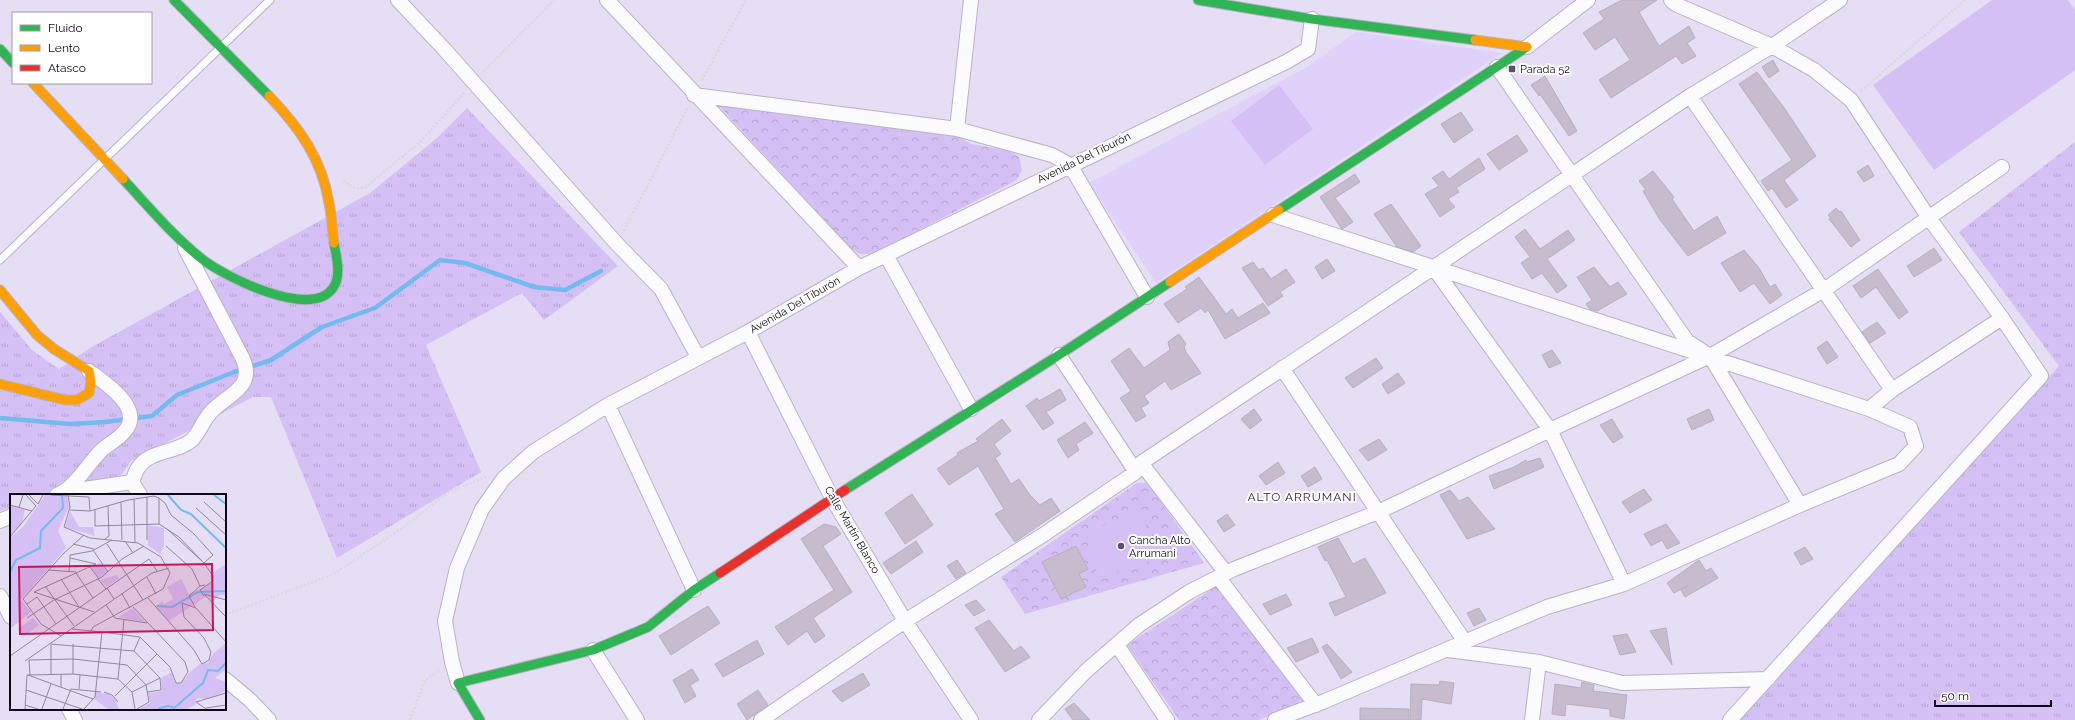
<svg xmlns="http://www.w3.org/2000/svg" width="2075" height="720" viewBox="0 0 2075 720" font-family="Raleway,sans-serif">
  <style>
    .built { fill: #e0d1fa }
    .grass { fill: url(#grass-tufts) }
    .park { fill: url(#park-crowns) }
    .pitch { fill: #d4c0f5 }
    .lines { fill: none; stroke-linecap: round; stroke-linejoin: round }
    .stream { stroke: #74baf0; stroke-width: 4.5 }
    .building { fill: #c7bcce; stroke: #b8aebf }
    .lane-casing { stroke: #b9b2c4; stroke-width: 9 }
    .street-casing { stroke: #b9b2c4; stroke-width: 16 }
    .fast-casing { stroke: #b9b2c4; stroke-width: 11 }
    .slow-casing { stroke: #b9b2c4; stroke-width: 11 }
    .jam-casing { stroke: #b9b2c4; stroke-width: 11 }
    .path { stroke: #dbd8df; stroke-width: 2.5; stroke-dasharray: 2 2; stroke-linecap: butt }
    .lane { stroke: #fbfafd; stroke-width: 7 }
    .street { stroke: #fbfafd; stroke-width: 14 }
    .fast { stroke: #30b455; stroke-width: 9 }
    .slow { stroke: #ff9f0a; stroke-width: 9 }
    .jam { stroke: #e5322d; stroke-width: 9 }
    .poi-dot { fill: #5a5364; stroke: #fff; stroke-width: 1.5 }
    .labels { text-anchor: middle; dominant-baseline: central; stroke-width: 4; stroke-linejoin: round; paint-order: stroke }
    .poi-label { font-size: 11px; fill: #0e0817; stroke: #fff; text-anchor: start }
    .street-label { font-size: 11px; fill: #0e0817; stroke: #fff }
    .neighbourhood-label { font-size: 12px; letter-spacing: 1px; fill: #332348; stroke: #fff }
    .inset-river { fill: none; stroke: #74baf0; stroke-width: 2 }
    .inset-road { fill: none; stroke: #90889c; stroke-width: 1 }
    .view { fill: #c2185b; fill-opacity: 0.15; stroke: #c2185b; stroke-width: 2 }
    .inset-edge { fill: none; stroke: #0e0817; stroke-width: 2 }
  </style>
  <defs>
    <pattern id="grass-tufts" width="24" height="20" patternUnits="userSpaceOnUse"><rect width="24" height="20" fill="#d4c0f5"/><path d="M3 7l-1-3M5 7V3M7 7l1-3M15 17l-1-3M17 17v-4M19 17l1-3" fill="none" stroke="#b5a4d1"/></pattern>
    <pattern id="park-crowns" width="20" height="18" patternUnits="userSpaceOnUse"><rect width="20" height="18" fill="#d4c0f5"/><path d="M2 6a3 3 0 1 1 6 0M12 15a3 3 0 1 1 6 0" fill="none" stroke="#b5a4d1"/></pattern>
  </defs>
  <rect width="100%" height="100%" fill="#e6def4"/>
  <path class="built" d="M1356 32 1502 53 1156 283 1089 183 1307 67Z"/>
  <path class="grass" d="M467 108 618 266 544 320 522 293 426 345 481 472 337 558 271 397H253L131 461 121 475 52 495H11V507L0 511V312L32 350 59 369 90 348 370 193 437 138Z
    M2075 142V720H1737L2059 366 1959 232Z"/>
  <path class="park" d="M718 105 956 135 971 144 1009 151 1019 157 1022 170 1017 180 872 254H860L851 249Z
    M1137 483H1148L1204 563 1025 614 1001 577Z
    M1218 585 1304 700 1259 720H1179L1127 645Z"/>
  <path class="pitch" d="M1992 0H2068L2075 10V70L1934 170 1873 85Z
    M1279 85 1313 129 1265 165 1231 121Z
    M1142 513 1157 559 1099 578 1084 532Z"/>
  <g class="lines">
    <path class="stream" d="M0 418 70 424 105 422 152 416 177 395 234 372 271 360 322 327 375 308 440 260 465 263 534 287 565 290 601 271"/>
  </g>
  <path class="building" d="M1622 0H1657L1639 12 1659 46 1689 26 1695 38 1687 43 1696 56 1682 64 1676 56 1611 98 1599 80 1630 60 1615 37 1595 50 1583 33 1604 19 1599 12Z
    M1773 60 1779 71 1769 78 1762 67Z
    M1757 72 1785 109 1816 156 1784 180 1798 200 1786 208 1772 188 1768 191 1761 181 1792 160 1739 84Z
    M1545 76 1577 131 1569 136 1540 94 1539 96 1531 85Z
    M1461 112 1473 130 1454 143 1441 124Z
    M1517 135 1528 151 1499 170 1487 154Z
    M1479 158 1485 169 1456 188 1459 192 1448 199 1455 207 1440 217 1425 194 1439 186 1432 178 1443 171 1449 179Z
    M1868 165 1874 176 1864 182 1857 172Z
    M1653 171 1674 197 1672 199 1694 231 1717 216 1726 233 1688 256 1660 220 1643 191 1646 190 1639 181Z
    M1355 174 1360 182 1335 198 1353 222 1342 229 1320 197Z
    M1391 204 1421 246 1413 252 1397 247 1374 214Z
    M1836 208 1840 212 1841 211 1860 240 1851 247 1829 219 1831 218 1828 215Z
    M1525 229 1540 249 1568 230 1575 240 1547 259 1567 286 1557 293 1542 273 1532 279 1521 263 1530 257 1515 237Z
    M1934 248 1942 260 1914 277 1907 266Z
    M1744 250 1759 268 1770 287 1775 284 1782 295 1770 304 1754 283 1740 292 1721 263Z
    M1327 259 1335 271 1322 279 1315 267Z
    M1253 262 1259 270 1263 268 1271 279 1286 269 1295 282 1280 292 1283 296 1268 306 1242 268Z
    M1594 267 1610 287 1618 282 1627 294 1597 311 1590 309 1586 304 1592 300 1577 277Z
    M1878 269 1908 312 1899 319 1876 287 1861 298 1853 286Z
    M1199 277 1226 314 1232 309 1238 318 1263 303 1270 313 1225 339 1208 310 1205 313 1201 308 1178 323 1164 304 1187 289 1185 287Z
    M1877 322 1886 333 1870 343 1862 332Z
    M1179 334 1186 344 1184 347 1186 352 1201 373 1171 390 1165 381 1144 396 1149 403 1141 408 1146 416 1136 422 1120 398 1131 391 1111 361 1129 348 1144 368 1170 350 1168 342Z
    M1827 341 1838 357 1827 364 1817 348Z
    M1552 350 1561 363 1549 368 1542 355Z
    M1376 358 1383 368 1353 388 1345 378Z
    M1398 373 1405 383 1388 394 1382 384Z
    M1060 389 1066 400 1046 412 1054 423 1043 430 1026 406 1037 398 1039 401Z
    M1254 409 1262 420 1250 429 1241 419Z
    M1709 409 1714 420 1692 430 1687 419Z
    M1002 419 1011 431 994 444 1001 454 995 458 1011 484 1019 479 1030 495 1040 505 1051 498 1060 511 1015 542 995 514 1004 509 978 466 949 485 937 469 958 455 957 453 978 441 976 439Z
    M1612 419 1623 437 1613 443 1600 425Z
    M1085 422 1093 433 1076 444 1079 450 1068 458 1057 440Z
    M1379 439 1387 450 1368 461 1359 450Z
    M1540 458 1544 467 1494 489 1489 476 1514 467 1526 460 1527 462Z
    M1278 462 1285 473 1266 485 1259 476Z
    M1315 467 1322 479 1308 487 1301 476Z
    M1644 489 1652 500 1630 513 1622 502Z
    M1450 490 1459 501 1468 497 1495 529 1467 539 1440 495Z
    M912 494 933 525 905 544 885 513Z
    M1227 514 1235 525 1224 532 1217 521Z
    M824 524 836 527 841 534 823 546 852 592 813 618 825 636 815 643 807 631 788 645 775 627 834 590 801 539Z
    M1666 524 1680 543 1667 549 1662 540 1651 546 1644 534Z
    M1338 538 1353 564 1365 558 1386 593 1335 616 1329 603 1346 597 1327 560 1325 561 1318 547Z
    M916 541 923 552 891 574 883 563Z
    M1076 546 1088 569 1079 574 1086 587 1061 599 1042 562Z
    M1805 547 1813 559 1801 565 1794 553Z
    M957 560 966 573 956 579 947 566Z
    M1699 560 1706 571 1711 568 1718 578 1685 597 1681 590 1688 585 1674 593 1667 583Z
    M1286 594 1292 605 1270 615 1263 604Z
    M976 600 985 610 974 616 965 605Z
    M708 606 720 623 671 655 659 636Z
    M1479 608 1486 620 1474 626 1467 613Z
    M989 620 1014 651 1021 646 1030 657 1005 672 975 628Z
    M1666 628 1672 665 1650 631Z
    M1627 634 1636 652 1620 655 1613 636Z
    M1312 638 1319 652 1296 662 1287 648Z
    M757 640 764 654 723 677 715 664Z
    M1327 644 1352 672 1341 679 1322 647Z
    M692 669 699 680 690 685 696 696 685 703 673 680Z
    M863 673 870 685 842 702 832 691Z
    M1440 681 1454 683 1451 704 1422 699 1421 720H1410L1411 684 1439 685Z
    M1582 682 1594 685 1593 691 1627 695 1624 719 1610 716V709L1566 704 1565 716 1552 714 1555 684 1581 688Z
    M758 690 768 705 747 720 737 704Z
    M1074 703 1090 720H1073L1065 709Z
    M1360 708 1409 709V720H1360Z"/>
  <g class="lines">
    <defs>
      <path id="lane" d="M0 260 270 0"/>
      <path id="street" d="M398 0 445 50 617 244 661 289 698 357
        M607 0 859 268
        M1671 0 1675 4 1772 46 1814 70 1851 100 1929 218 2002 318 2041 376 1730 720
        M1527 47 1588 0
        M1497 67 1687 341 1710 356 1800 505
        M694 95 957 129 1052 155 1070 165 1147 297
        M1690 96 1892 390
        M957 129 971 0
        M1273 215 1869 409 1910 427 1916 446 1899 464 1800 505 1624 584 1547 607 1325 701 1275 720
        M886 255 971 409
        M1433 267 1550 430 1624 584
        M748 332 832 498 905 621 971 720
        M1059 355 1136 472
        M1282 368 1465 642
        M608 405 694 590
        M1869 409 1892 390 2002 318
        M1141 463 1226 573
        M132 482C134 478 135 472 138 468 149 450 177 453 192 440 200 432 203 420 211 412 227 394 257 388 242 357L185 248
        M64 492 132 482 140 495
        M57 495C75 487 85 468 98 454 105 445 117 441 124 432 146 409 105 383 89 371
        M0 521 11 516
        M1218 577 1316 705
        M0 596 11 617
        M1117 645 1167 720
        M593 650 637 720
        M1448 650 1539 662 1622 683 1768 679
        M225 679 250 700 269 720
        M458 683 452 662 445 621 457 568 482 509 504 478 533 452 608 405 748 332 859 268 1286 62 1308 49 1312 19
        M69 709 75 720
        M761 720 905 621 1043 535 1136 472 1141 463 1690 96 1772 46 1840 0
        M1039 720 1086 671 1139 625 1189 592 1234 569 1378 512 1550 430 1710 356 1824 290 2002 167
        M1532 720 1539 662"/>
      <path id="fast" d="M174 0 269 96
        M1198 0 1312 19 1475 40
        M0 49 13 63
        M123 179C148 206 173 236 202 259 225 277 311 320 333 288 342 275 336 256 334 243
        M1279 210 1527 47
        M845 490 1059 355 1170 282
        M480 720 458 683 593 650 648 627 694 590 720 573"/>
      <path id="slow" d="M1475 40 1527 47
        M33 83 123 179
        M269 96C299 127 322 159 329 203 332 216 332 230 334 243
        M1170 282 1279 210
        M0 290 37 335 54 349 89 371 91 382 89 393 77 400H65L0 384"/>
      <path id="jam" d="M720 573 845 490"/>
    </defs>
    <use href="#lane" class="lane-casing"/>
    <use href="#street" class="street-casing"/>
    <use href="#fast" class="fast-casing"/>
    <use href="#slow" class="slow-casing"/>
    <use href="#jam" class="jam-casing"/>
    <path class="path" d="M483 72 554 0
      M702 80 746 0
      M1861 91 1965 0
      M343 181 356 189 366 187 420 142 465 92
      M624 231 688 107
      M225 615 334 574 405 526 449 492 486 477
      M410 720 425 680 440 670"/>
    <use href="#lane" class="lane"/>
    <use href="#street" class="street"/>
    <use href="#fast" class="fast"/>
    <use href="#slow" class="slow"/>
    <use href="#jam" class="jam"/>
  </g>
  <g class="poi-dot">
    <rect x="1508" y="65" width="8" height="8" rx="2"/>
    <circle cx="1121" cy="546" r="4"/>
  </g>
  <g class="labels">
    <g class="poi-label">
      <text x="1520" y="69">Parada 52</text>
      <text x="1129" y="540">Cancha Alto<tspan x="1129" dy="13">Arrumani</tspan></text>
    </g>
    <g class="street-label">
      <text transform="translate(1084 158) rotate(-26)">Avenida Del Tiburón</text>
      <text transform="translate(795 305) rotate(-30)">Avenida Del Tiburón</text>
      <text transform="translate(852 530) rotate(60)">Calle Martín Blanco</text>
    </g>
    <g class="neighbourhood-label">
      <text x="1302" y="497">ALTO ARRUMANI</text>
    </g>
  </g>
  <g transform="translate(10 494)">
    <rect width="216" height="216" fill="#e6def4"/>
    <path d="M35 1H57L59 13 48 37 56 54 11 106 21 118 0 135V44L13 33ZM216 70V101H209L203 108 197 102 159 127 145 113 152 107 154 110 163 105 157 93 171 85 179 100 202 89 204 85 202 79ZM216 149V175L205 184 216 188V196L212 199 197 205 187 204 185 211 177 215H129L140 209 138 199 152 197 151 184 162 178 165 189 171 190 179 179 190 170 198 169 203 160Z" fill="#d4c0f5"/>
    <path d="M60 17 69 33H83L85 42 55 33ZM91 69 97 78 89 84 81 73ZM107 81 109 84 97 93 90 86ZM123 114V115L136 128 108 123Z" fill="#d4c0f5"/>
    <path d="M0 11 15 16 12 29 1 41ZM138 31 154 34V52L150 60 138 51ZM23 124 29 131 13 143 8 135ZM86 198 98 200 105 204 109 215H98L84 205Z" fill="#d4c0f5"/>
    <path class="inset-river" d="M158 1 171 16 181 20 216 54M204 1 216 10M0 78 6 66 30 54 31 37 53 14 52 1M147 112 162 113 188 98 216 97M148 215 157 212 163 213M163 215 193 189 198 176 208 177 216 169"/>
    <path class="inset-road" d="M19 1 28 10 33 1M41 1 79 3 80 17M58 1 60 13 54 33 80 44 128 49 151 63 160 79 153 95 83 133 81 137M137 3V46M149 4 155 9 161 21 184 40 203 61 194 69M124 5 125 48M111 8 112 46M194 8 216 28M0 11 22 17M9 13 13 1M186 14 216 41M60 16 80 17 118 6 144 2 149 4V30M85 16V32L149 30 169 43 194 69 203 82V87L190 96 194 102M156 34 194 69M0 43 26 12 16 1M95 45 99 42 98 12M115 47 123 59M63 50 84 55M97 50 133 106M156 52 182 75 190 92 195 91M83 56 98 78M80 73 89 85M38 76 66 78M59 77 60 64M66 79 83 104M137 83 146 100M51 85 69 113M88 85 96 95M35 92 64 132M97 94 104 105M112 100 120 114M27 103 46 130M138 104 184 156 192 170 199 166 201 158 194 144 174 123 172 109 186 114 216 148M216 106 194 100 216 123M17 110 27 103M96 111 105 124 137 129M185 113 179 102 190 92M84 118 24 98 86 70 60 64V61L82 57 102 46M17 124 44 106 92 83 112 65 134 52M62 135 92 138 85 203 74 215M92 138 130 143 160 173 166 189H171L178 178 175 168 123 113M51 142 31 130 13 105 53 60 74 41M40 150 124 157 150 184 151 196 137 198M63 150V180M41 151V180M124 157 130 143M0 162 139 65 147 77M19 166 63 165 117 171 136 191 139 208 127 215M19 166 20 181M15 167 142 79 159 74M17 181 63 180 108 185 122 198 125 215M18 181 83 205M108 185 114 126M51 193V180M69 195 70 181M16 196 72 215M94 198 102 201 108 208M122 198 150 184M105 202 147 160M15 211 28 215M196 214 216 211M15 215 17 181M32 215 41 190M53 215 61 195 91 198M196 215 186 208 216 199"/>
    <path class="view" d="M202 70 203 136 10 140 9 73Z"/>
    <rect width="216" height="216" class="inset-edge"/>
  </g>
  <rect x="12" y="12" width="140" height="72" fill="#ffffff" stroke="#9f9ca2"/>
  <rect x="20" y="25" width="20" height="6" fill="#30b455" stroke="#9f9ca2"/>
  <text x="48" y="32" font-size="12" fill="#0e0817">Fluido</text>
  <rect x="20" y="45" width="20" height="6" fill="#ff9f0a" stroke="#9f9ca2"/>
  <text x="48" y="52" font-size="12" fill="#0e0817">Lento</text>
  <rect x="20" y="65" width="20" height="6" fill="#e5322d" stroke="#9f9ca2"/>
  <text x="48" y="72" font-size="12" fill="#0e0817">Atasco</text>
  <path d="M1935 700v6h116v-6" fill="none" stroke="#0e0817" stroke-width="2"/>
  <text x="1941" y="700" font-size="12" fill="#0e0817" stroke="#ffffff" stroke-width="3" paint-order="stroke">50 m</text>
</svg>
